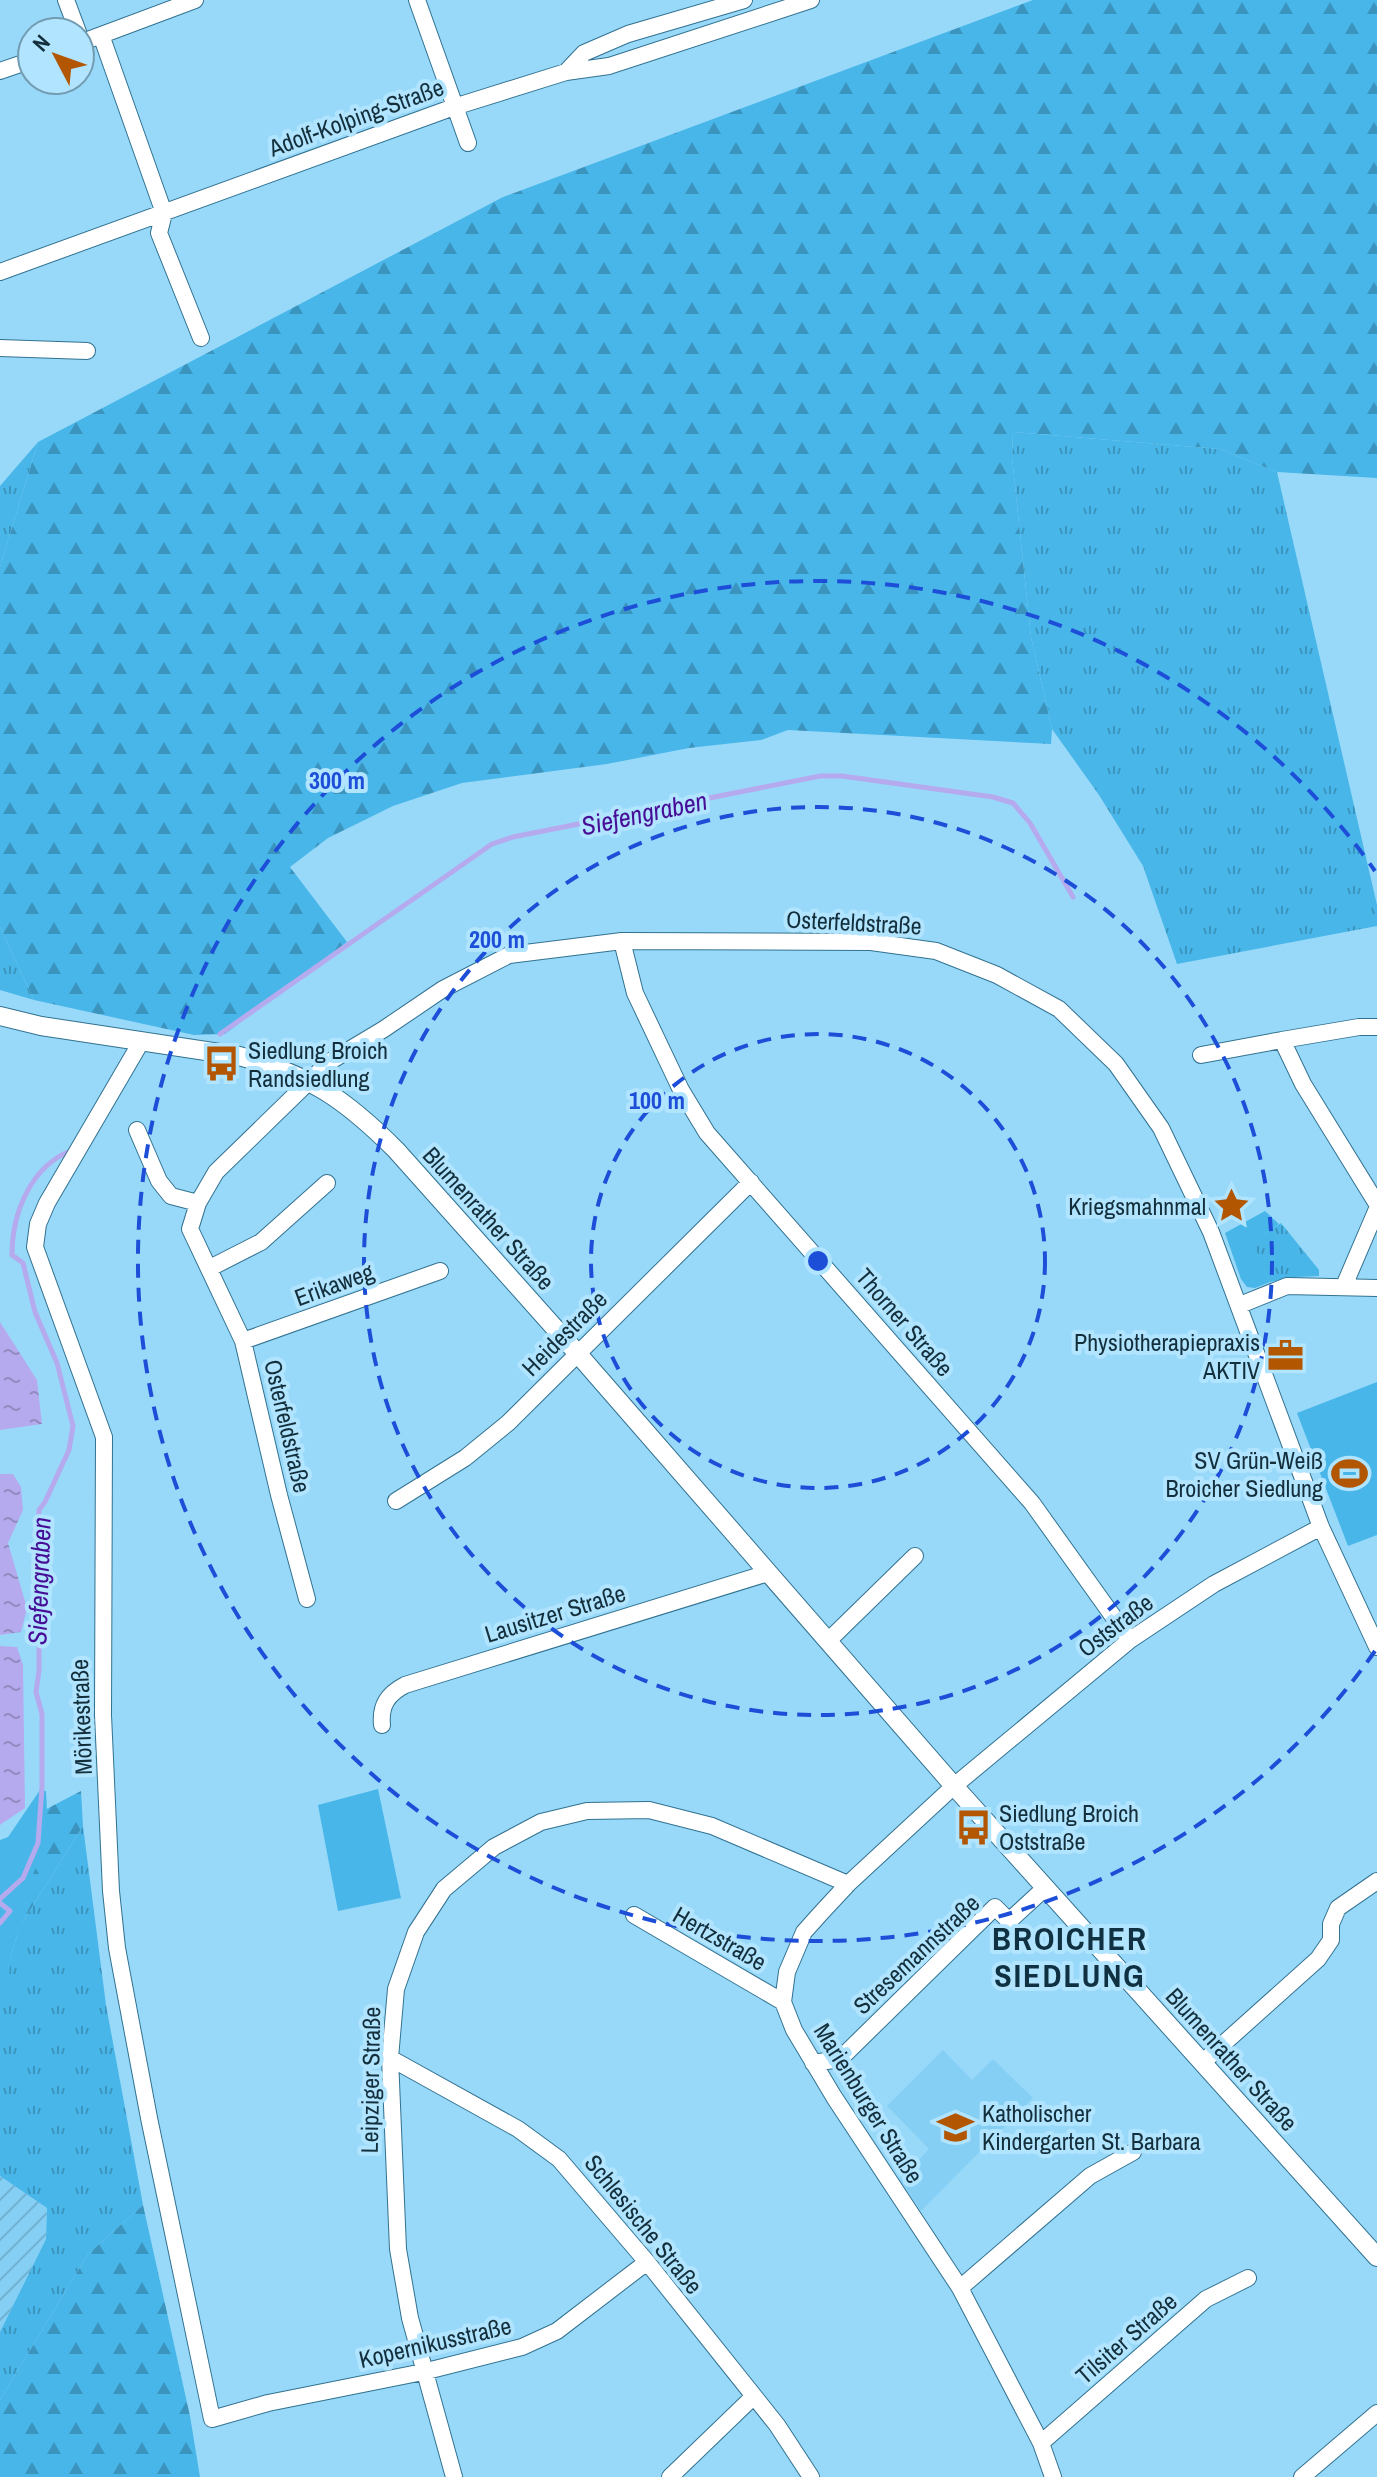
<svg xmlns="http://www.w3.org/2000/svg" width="1377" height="2477" viewBox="0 0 1377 2477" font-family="'Archivo Narrow',sans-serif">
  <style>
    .built { fill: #85cff5 }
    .industrial { fill: url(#industrial-furrows) }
    .grass { fill: url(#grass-tufts) }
    .forest { fill: url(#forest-firs) }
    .green { fill: #48b6e8 }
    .water { fill: url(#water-ripples) }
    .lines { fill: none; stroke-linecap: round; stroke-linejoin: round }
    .stream { stroke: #b5aaee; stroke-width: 5 }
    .minor-casing { stroke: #327290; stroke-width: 18 }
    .tertiary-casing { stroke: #327290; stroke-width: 20 }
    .minor { stroke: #fff; stroke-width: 16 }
    .tertiary { stroke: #fff; stroke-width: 18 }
    .ring { fill: none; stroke: #1d4ed8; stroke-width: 4; stroke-dasharray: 14 10 }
    .labels { text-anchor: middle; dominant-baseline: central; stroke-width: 8; stroke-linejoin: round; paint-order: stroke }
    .street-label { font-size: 24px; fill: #142f3c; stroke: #b1e4ff }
    .poi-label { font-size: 24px; fill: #142f3c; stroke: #b1e4ff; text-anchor: start }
    .water-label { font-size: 26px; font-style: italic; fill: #460d97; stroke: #b1e4ff }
    .district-label { font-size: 32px; font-weight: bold; letter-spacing: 2px; fill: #0f3141; stroke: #b1e4ff }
    .centre { fill: #1d4ed8; stroke: #b1e4ff; stroke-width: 4 }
    .ring-label { font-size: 24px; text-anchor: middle; font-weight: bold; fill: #1d4ed8; stroke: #b1e4ff; stroke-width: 8; stroke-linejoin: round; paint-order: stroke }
  </style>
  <defs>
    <pattern id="industrial-furrows" width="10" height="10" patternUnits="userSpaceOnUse" patternTransform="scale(2)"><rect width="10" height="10" fill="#85cff5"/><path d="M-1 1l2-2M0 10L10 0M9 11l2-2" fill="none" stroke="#72b2d3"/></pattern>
    <pattern id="grass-tufts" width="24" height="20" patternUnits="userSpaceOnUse" patternTransform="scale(2)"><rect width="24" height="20" fill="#48b6e8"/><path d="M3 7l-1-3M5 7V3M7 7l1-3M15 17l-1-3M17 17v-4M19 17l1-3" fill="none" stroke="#3b94bd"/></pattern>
    <pattern id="forest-firs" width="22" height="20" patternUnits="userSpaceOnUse" patternTransform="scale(2)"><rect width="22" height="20" fill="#48b6e8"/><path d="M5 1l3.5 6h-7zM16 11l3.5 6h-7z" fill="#3b94bd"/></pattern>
    <pattern id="water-ripples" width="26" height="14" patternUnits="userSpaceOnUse" patternTransform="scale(2)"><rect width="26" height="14" fill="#b5aaee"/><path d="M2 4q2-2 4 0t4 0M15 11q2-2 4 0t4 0" fill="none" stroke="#928bc2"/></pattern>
  </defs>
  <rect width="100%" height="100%" fill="#98d9fa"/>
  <path class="built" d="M943 2050 972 2080 993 2059 1033 2098 921 2211 900 2180 929 2149 887 2106Z"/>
  <path class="industrial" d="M0 2176 47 2208 46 2239 0 2332Z"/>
  <path class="grass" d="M1013 432 1220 449 1277 472 1377 905V926L1177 964 1143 866 1099 795 1052 729 1031 637 1012 457Z
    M38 442 0 567V486Z
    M0 927 34 1000 0 990Z
    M1281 1223 1319 1270V1276L1298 1277 1270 1282 1252 1242Z
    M83 1826 106 2005 143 2205 88 2254 0 2400V2332L46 2239 47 2208 0 2176V1997L19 1928Z"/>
  <path class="forest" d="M1033 0H1377V478L1277 472 1220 449 1013 432 1012 457 1031 637 1052 729 1051 744 788 730 761 740 689 748 607 764 462 783 393 806 328 838 290 867 347 942 225 1034 194 1035 34 1000 0 927V567L38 442 503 197Z
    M81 1791 83 1826 19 1928 0 1997V1840L16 1834 33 1816Z
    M143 2205 190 2416 200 2477H0V2400L88 2254Z"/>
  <path class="green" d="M1265 1211 1279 1224 1253 1242 1270 1282 1255 1288 1247 1287 1241 1279 1225 1233Z
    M1377 1382V1535L1348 1546 1297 1413Z
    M378 1789 401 1898 338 1911 318 1805Z
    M40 1790 46 1791C48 1822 47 1846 33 1874L38 1890 11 1946 8 1999 0 2015V1843H4Z"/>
  <path class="water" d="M0 1322 37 1380 42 1424 0 1430Z
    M0 1474H13L21 1487 23 1510 8 1543 27 1608 21 1632 0 1635Z
    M0 1646 17 1647 23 1665 25 1808 0 1825Z"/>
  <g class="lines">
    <path class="stream" d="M220 1034 492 844 513 837 820 776H842L993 797 1013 803 1030 823 1073 897
      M0 1899 23 1878 38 1843 42 1787V1714L36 1692 39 1671V1510L45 1502 69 1450 73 1426 57 1363 35 1312 23 1263 12 1255C12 1213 31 1165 73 1150
      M0 1903 10 1911 0 1923"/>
    <defs>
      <path id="minor" d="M66 0 78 32
        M417 0 468 143
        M101 35 164 213 159 233 201 338
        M80 43 195 0
        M0 71 32 60
        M566 72 584 53 628 34 744 0
        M0 272 454 107 566 72 609 66 811 0
        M0 348 87 351
        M622 941 635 993 681 1090 707 1133 1032 1503 1130 1640
        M1282 1040 1359 1027H1377
        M141 1042 47 1203 38 1224 35 1247 104 1437 103 1715 111 1891 117 1948 149 2118 212 2419 268 2403 423 2372 522 2347 557 2331 647 2262
        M1201 1055 1282 1040 1303 1084 1377 1204
        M137 1130 159 1181 171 1196 198 1203
        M210 1268 261 1242 327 1183
        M1344 1286 1377 1209
        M1240 1305 1287 1286 1377 1288
        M243 1341 440 1271
        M396 1501 465 1458 508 1423 751 1182
        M307 1599 279 1495 243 1341 190 1229 198 1203 216 1172 329 1062 384 1029 443 989 509 955 622 941 871 942 936 951 997 975 1059 1009 1116 1064 1161 1128 1211 1232 1321 1527 1377 1647
        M828 1641 915 1556
        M382 1725C380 1705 388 1694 405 1685L768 1573
        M634 1915 783 2002
        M390 2058 518 2129 559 2159 647 2262 777 2425 811 2477
        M1203 2062 1318 1959 1331 1940V1924L1338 1908 1377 1881
        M813 2063 840 2059 995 1907 1009 1921 1045 1888
        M960 2288 1090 2176 1133 2152
        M1041 2443 1206 2299 1248 2278
        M454 2477 410 2318 398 2249 390 2058 396 1989 416 1932 444 1889 494 1847 541 1822 587 1811 649 1810 712 1826 848 1884
        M670 2477 754 2396
        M1053 2477 1041 2443 960 2288 834 2097 794 2030 783 2002 787 1972 804 1932 821 1913 848 1884 954 1786 1130 1640 1214 1584 1321 1527
        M1302 2477 1377 2413"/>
      <path id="tertiary" d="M0 1016 41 1026 239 1056C310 1075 345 1099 396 1150L578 1354 954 1786 1377 2257"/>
    </defs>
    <use href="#minor" class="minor-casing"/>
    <use href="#tertiary" class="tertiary-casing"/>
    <use href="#minor" class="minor"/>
    <use href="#tertiary" class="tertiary"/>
  </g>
  <g class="ring">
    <circle cx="818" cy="1261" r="227"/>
    <circle cx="818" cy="1261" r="454"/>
    <path d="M1375 1651A680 680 0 1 1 1375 871"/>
  </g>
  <defs>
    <symbol id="bus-bare" viewBox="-9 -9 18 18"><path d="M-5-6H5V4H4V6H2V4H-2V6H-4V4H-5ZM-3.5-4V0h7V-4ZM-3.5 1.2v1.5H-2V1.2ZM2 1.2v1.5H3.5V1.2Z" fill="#b35602" stroke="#b1e4ff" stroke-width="2.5" paint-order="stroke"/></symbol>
    <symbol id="sight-bare" viewBox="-9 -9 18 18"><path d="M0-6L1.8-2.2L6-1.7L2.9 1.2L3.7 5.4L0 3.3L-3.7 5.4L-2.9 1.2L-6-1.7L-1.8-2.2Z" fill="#b35602" stroke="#b1e4ff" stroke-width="2.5" paint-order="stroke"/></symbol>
    <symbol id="office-bare" viewBox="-9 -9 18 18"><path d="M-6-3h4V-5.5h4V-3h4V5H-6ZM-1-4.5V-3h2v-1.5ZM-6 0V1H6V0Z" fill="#b35602" stroke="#b1e4ff" stroke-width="2.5" paint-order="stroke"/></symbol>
    <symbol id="stadium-bare" viewBox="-9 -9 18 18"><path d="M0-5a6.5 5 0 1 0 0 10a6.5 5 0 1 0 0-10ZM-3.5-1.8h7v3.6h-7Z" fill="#b35602" stroke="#b1e4ff" stroke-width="2.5" paint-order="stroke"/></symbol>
    <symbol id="school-bare" viewBox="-9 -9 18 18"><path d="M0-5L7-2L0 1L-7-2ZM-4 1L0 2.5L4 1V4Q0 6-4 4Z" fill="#b35602" stroke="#b1e4ff" stroke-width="2.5" paint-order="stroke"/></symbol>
  </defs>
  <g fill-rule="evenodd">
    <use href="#bus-bare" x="196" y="1038" width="51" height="51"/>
    <use href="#sight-bare" x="1206" y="1180" width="51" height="51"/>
    <use href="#office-bare" x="1260" y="1330" width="51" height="51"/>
    <use href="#stadium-bare" x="1324" y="1448" width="51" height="51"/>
    <use href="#bus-bare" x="948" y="1802" width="51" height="51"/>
    <use href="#school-bare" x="930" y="2102" width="51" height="51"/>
  </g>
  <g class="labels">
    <g class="street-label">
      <text transform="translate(356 117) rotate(-20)">Adolf-Kolping-Straße</text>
      <text transform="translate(854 922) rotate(3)">Osterfeldstraße</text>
      <text transform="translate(489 1218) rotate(48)">Blumenrather Straße</text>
      <text transform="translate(334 1284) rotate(-20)">Erikaweg</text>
      <text transform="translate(905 1322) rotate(49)">Thorner Straße</text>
      <text transform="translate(564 1333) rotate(-45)">Heidestraße</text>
      <text transform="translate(288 1426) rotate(77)">Osterfeldstraße</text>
      <text transform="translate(555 1613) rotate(-17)">Lausitzer Straße</text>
      <text transform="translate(1115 1625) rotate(-37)">Oststraße</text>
      <text transform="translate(81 1717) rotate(-92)">Mörikestraße</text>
      <text transform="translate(720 1938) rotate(30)">Hertzstraße</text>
      <text transform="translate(916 1954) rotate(-43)">Stresemannstraße</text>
      <text transform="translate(1232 2059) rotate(48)">Blumenrather Straße</text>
      <text transform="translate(370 2080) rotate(-89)">Leipziger Straße</text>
      <text transform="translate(869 2103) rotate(58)">Marienburger Straße</text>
      <text transform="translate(644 2224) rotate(51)">Schlesische Straße</text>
      <text transform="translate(1126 2338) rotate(-41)">Tilsiter Straße</text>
      <text transform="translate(435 2342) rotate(-13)">Kopernikusstraße</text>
    </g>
    <g class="poi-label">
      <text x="248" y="1050">Siedlung Broich<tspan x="248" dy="28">Randsiedlung</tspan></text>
      <text x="1206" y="1206" text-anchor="end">Kriegsmahnmal</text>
      <text x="1260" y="1342" text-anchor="end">Physiotherapiepraxis<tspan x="1260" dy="28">AKTIV</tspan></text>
      <text x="1323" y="1460" text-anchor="end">SV Grün-Weiß<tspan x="1323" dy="28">Broicher Siedlung</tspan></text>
      <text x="999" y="1813">Siedlung Broich<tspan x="999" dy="28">Oststraße</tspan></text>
      <text x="982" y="2113">Katholischer<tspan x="982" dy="28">Kindergarten St. Barbara</tspan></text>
    </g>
    <g class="water-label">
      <text transform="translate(644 813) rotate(-12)">Siefengraben</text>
      <text transform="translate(39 1581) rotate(-88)">Siefengraben</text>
    </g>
    <g class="district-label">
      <text x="1070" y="1938">BROICHER<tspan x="1070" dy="37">SIEDLUNG</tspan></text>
    </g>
  </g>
  <circle cx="818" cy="1261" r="12" class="centre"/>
  <g class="ring-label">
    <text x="337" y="789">300 m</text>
    <text x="497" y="948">200 m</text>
    <text x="657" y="1109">100 m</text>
  </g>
  <g transform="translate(56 56) rotate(311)"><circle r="38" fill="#b1e4ff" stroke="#729cb1" stroke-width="2"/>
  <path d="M0-6L14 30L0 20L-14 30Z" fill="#b35602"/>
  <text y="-12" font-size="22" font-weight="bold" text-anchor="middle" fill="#142f3c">N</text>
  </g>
</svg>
